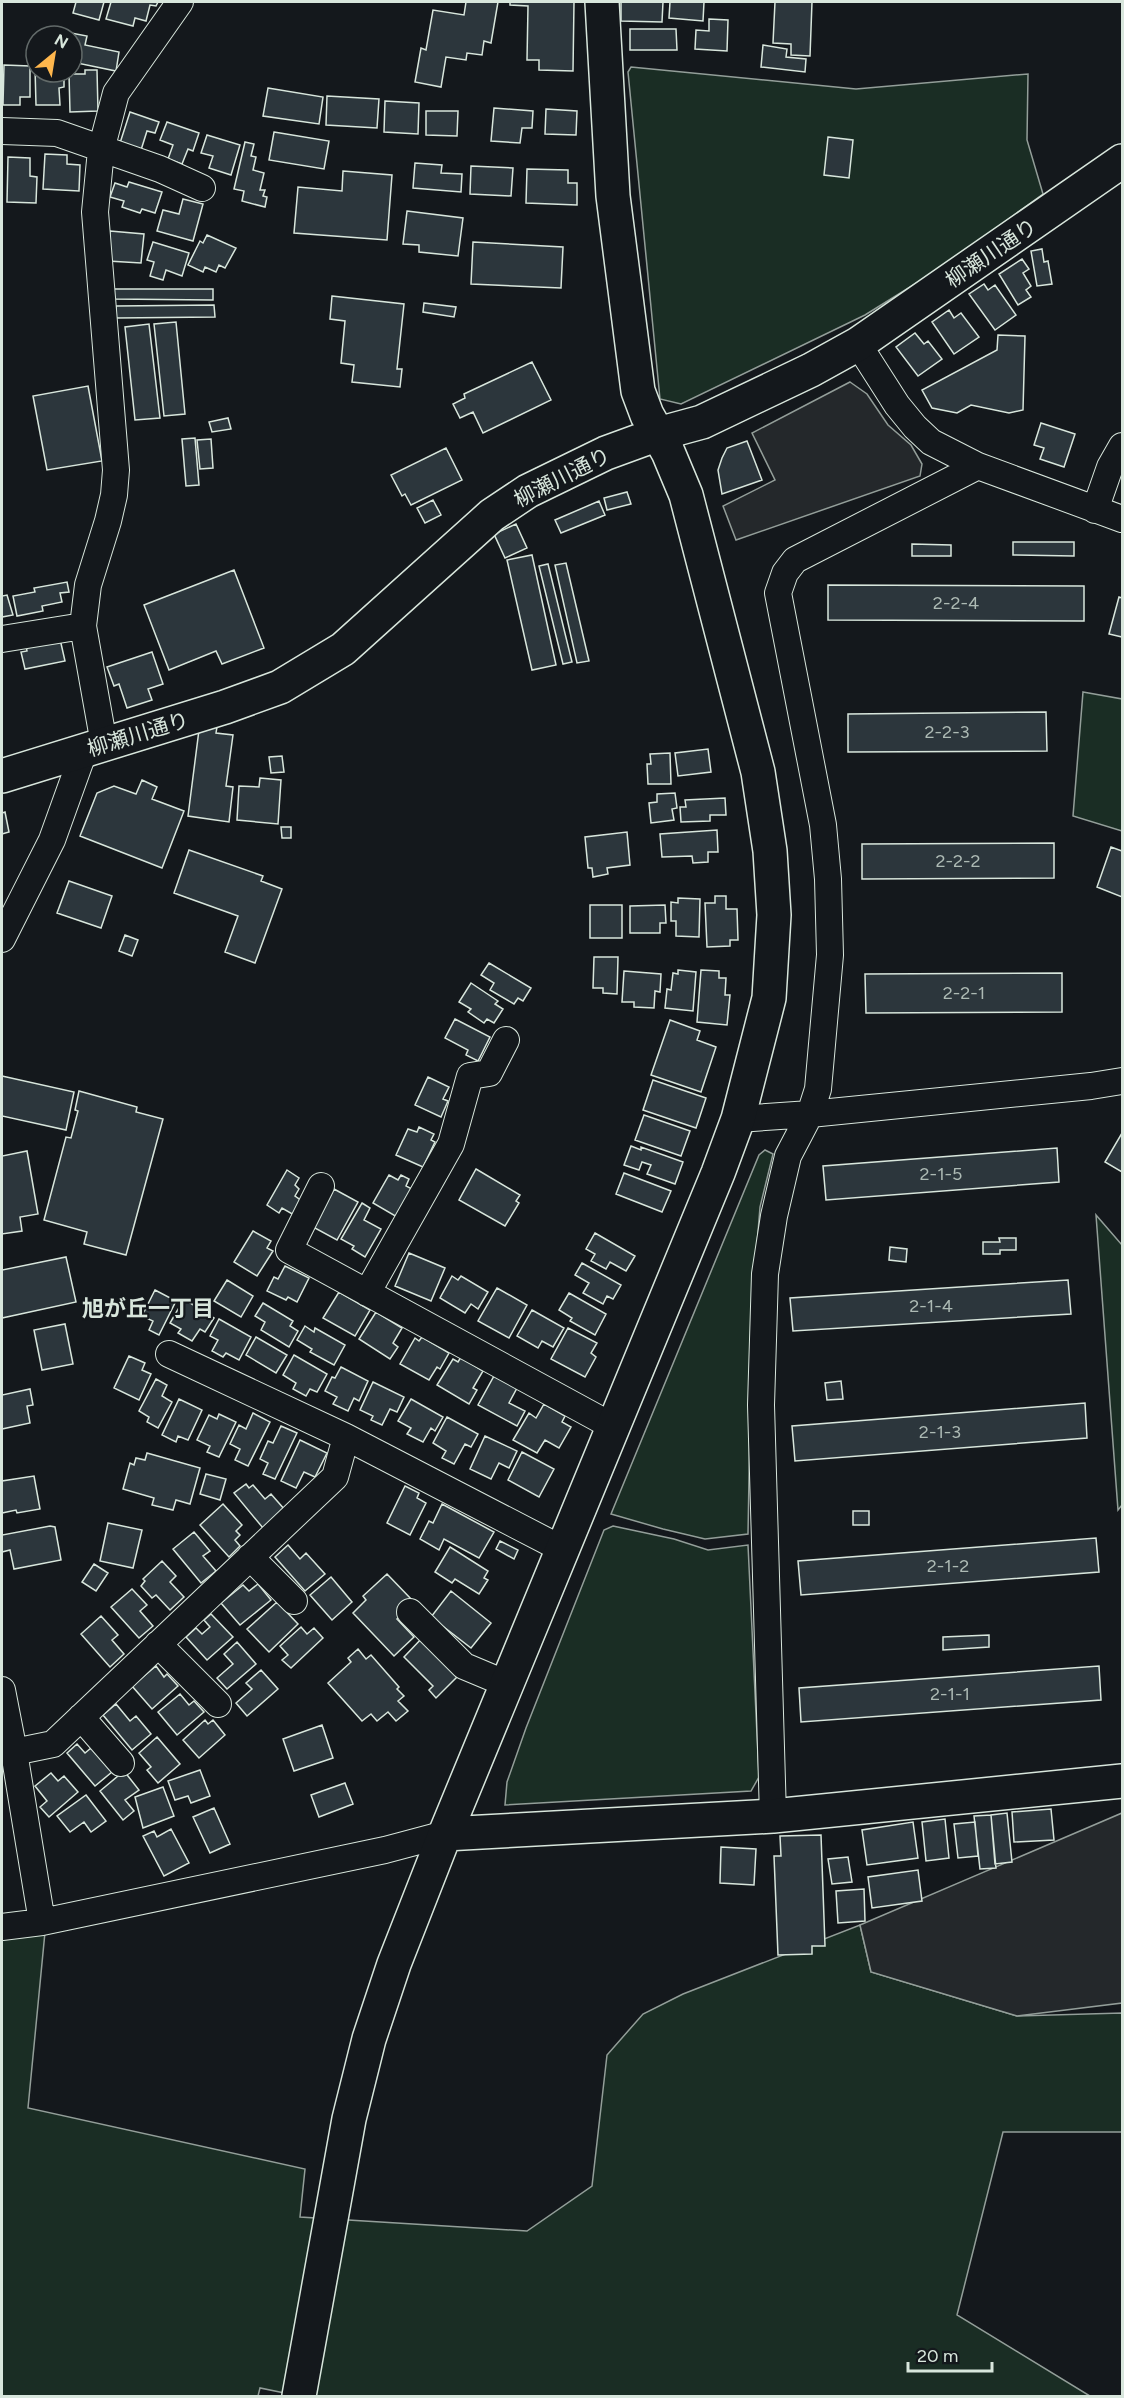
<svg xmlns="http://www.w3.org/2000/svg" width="1124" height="2398" viewBox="0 0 1124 2398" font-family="Figtree,'Noto Sans JP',sans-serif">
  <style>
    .green { fill: #1a2d24; stroke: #939e99; stroke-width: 1.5 }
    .parking { fill: #24282b; stroke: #939e99; stroke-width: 1.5 }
    .building { fill: #2c363c; stroke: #d8e6dc; stroke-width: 1.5 }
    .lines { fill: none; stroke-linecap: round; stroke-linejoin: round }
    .street-casing { stroke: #d8e6dc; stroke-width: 28 }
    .secondary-casing { stroke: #d8e6dc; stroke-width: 36 }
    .street { stroke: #14181c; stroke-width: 26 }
    .secondary { stroke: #14181c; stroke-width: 33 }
    .labels { text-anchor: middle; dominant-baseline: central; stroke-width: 4.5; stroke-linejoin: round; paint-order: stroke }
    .number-label { font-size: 18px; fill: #adbab4 }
    .street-label { font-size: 21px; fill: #d8e6dc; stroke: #14181c }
    .neighbourhood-label { font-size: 22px; font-weight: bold; fill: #d8e6dc; stroke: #14181c }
  </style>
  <rect width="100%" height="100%" fill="#14181c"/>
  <path class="green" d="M631 67 856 89 1028 74 1027 140 1043 194 944 266 865 315 681 404 660 399 628 72Z
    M1083 692 1122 699V831L1073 816Z
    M765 1150 773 1154 760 1207 752 1308 748 1534 705 1539 663 1529 611 1514 759 1155Z
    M1096 1215 1122 1245V1505L1118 1510Z
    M613 1526 674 1539 708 1550 748 1545 759 1777 751 1791 505 1805 507 1782 526 1728 604 1530Z
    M860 1925 871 1972 1017 2016 1122 2013V2132H1003L957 2315 1090 2396H299L260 2388 258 2396H2V1936L45 1932 28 2108 305 2169 300 2217 527 2231 592 2186 607 2055 643 2014 683 1994Z"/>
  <path class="parking" d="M850 382 867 394 888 425 911 445 922 464 920 476 736 540 723 506 775 480 752 433Z
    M1122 1813V2003L1017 2016 871 1972 860 1925Z"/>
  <path class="building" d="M76 2H104L99 20 73 13Z
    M111 2H158L156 6 150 5 146 21 135 18 133 26 106 19Z
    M466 2H498L491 43 484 41 482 55 467 53 466 60 446 57 441 87 415 82 421 48 426 50 433 10 464 15Z
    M510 2H574L573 71 539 70V60H527L528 6 510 5Z
    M621 2H663L662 22 621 21Z
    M670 2H704L703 21 669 18Z
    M760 2H812L810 56 791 55V44L773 43 775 2Z
    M709 19 728 20 727 51 695 49 696 30 709 31Z
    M630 29H676L677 50H630Z
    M71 33 87 36 85 45 119 52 116 71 72 62Z
    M763 45 787 49 786 57 806 59 805 72 761 67Z
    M4 65 30 66V97H20V105H3Z
    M35 68 36 72H64V87L59 88 60 105H36Z
    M85 70H97L98 111 70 112 69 74H85Z
    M268 88 323 97 319 124 263 116Z
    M327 96 379 99 377 128 326 125Z
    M385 101 419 103 418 134 384 132Z
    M494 108 533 111 532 128H522L520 143 491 141Z
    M546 109 577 111 576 135 545 134Z
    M426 111H458L457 136 426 135Z
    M130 112 159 122 155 133 147 131 141 150 120 143Z
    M167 122 199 133 193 151 188 149 182 164 168 159 173 145 160 140Z
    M274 132 329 141 324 169 269 160Z
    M207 135 240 145 231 175 209 168 213 156 201 153Z
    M828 137 853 140 849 178 824 175Z
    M245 142 254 144 251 156 256 157 253 170 264 173 260 190H265L263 196 267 197 265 207 242 201 244 191 234 189Z
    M45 154 67 155V164L80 165 79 191 43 189Z
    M8 157 30 158V176L37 177 36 203 7 202Z
    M415 163 442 165 441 173 462 174 461 192 413 188Z
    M471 166 513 168 511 196 470 194Z
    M527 169 568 170V183H577V205L526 203Z
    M343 171 392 175 387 240 294 233 298 187 342 191Z
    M129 182 162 192 155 213 142 209 140 213 122 207 124 201 110 197 115 183 127 187Z
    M183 199 203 204 193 241 157 231 163 210 179 214Z
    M407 211 463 218 458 256 419 252V245L403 244Z
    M110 231 144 234 141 263 108 261Z
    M207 235 236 248 225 268 219 265 216 272 205 267 203 272 188 265 200 241 203 243Z
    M153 242 189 253 182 276 166 270 163 280 150 276 154 262 147 260Z
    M473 242 563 247 561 288 471 284Z
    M1042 249 1044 262 1048 261 1052 284 1037 286 1031 251Z
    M1022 259 1029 269 1023 273 1031 286 1026 290 1031 297 1018 305 999 274Z
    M984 284 988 290 995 285 1016 315 995 330 969 294Z
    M112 289H213V300L112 299Z
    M332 296 404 304 397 369H402L400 387 352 382 354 365 341 363 345 321 330 319Z
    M424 303 456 307 454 317 423 312Z
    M214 305 215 317 116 318V306Z
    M949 310 954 318 961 313 979 337 954 354 932 322Z
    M176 322 185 414 164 416 154 324Z
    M149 324 160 418 135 420 125 327Z
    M915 333 924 344 928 341 942 359 918 376 896 347Z
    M998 335 1025 336 1023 410 1009 413 971 405 957 413 932 408 922 390 997 350Z
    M532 362 551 400 483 433 473 412 460 418 453 404 465 398 464 394Z
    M88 386 102 461 47 470 33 396Z
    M228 418 231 429 212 432 209 422Z
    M1041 423 1075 434 1064 467 1040 459 1044 448 1034 445Z
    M195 438 199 485 186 486 182 439Z
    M211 439 213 468 200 469 197 440Z
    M747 441 762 480 722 494 718 470 722 458 727 448Z
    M446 448 462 480 411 505 405 494 402 496 391 475Z
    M627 492 631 504 607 510 604 498Z
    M433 500 441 515 425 523 417 508Z
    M599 501 605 515 561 533 555 520Z
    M516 524 527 548 505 558 494 534Z
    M1013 542H1074V556L1013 555Z
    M912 544 951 545V556H912Z
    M532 555 556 665 532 670 507 560Z
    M566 563 589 661 577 663 555 565Z
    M548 564 572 662 563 664 539 566Z
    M234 570 264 648 222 664 216 651 169 670 144 605Z
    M67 582 69 592 60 593 62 602 42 606 43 611 17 616 13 596 35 592 34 588Z
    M828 585 1084 586V621L828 620Z
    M7 595 13 615 2 617V596Z
    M1119 597 1122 598V637L1109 634Z
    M60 639 65 661 25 669 21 652 27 651 26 646Z
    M152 652 163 684 148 689 152 700 127 708 119 684 114 686 107 667Z
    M1046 712 1047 751 848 752V714Z
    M204 725 217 727 216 733 233 735 226 786 233 787 229 822 188 816 199 730 203 731Z
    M708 749 711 772 678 776 675 753Z
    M670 753 671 784H648L647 764H651L650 754Z
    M282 756 284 772 271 773 269 757Z
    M260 778 281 780 278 824 237 820 239 786 259 787Z
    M142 780 157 787 152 799 184 811 162 868 80 836 97 793 114 786 136 794Z
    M675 793 677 808 672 809 674 820 651 823 649 803 657 802V794Z
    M725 798 726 815H710V821L681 822 680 807H686L685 800Z
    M5 812 9 832 2 834V813Z
    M281 827H291V838H282Z
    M717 830 718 852H708V862L693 863 692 856 662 857 660 834Z
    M627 832 630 865 607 868 608 874 593 877 592 868H588L585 837Z
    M1054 843V878L862 879V844Z
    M1111 847 1122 851V897L1097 887Z
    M189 850 263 876 261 881 282 889 255 963 225 952 238 916 174 893Z
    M69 881 112 896 101 928 57 913Z
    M715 896H726V909H737L738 940H730V946L707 947 705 903H715Z
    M678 898 700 899 699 937 676 936V921H671V902L678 903Z
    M590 905H622V938H590Z
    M665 905 666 923H660V933H630V906Z
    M125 935 138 940 132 956 119 951Z
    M594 957H618L617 994 603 993V988H593Z
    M489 963 531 988 523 1001 518 998 514 1004 490 990 494 983 481 975Z
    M678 970 696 972 693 1011 665 1008 667 989 671 990 673 973 678 974Z
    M701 970 719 971V978H726L725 995H730L727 1025 697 1022Z
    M624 971 661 974 660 992 655 991 654 1008 634 1007V1002H622Z
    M1062 973V1012L866 1013 865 974Z
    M471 983 498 1001 495 1004 503 1009 494 1023 487 1019 484 1023 468 1012 471 1009 459 1002Z
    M455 1019 490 1037 478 1061 466 1055 468 1050 445 1038Z
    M670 1020 700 1031 697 1040 716 1047 701 1092 651 1075Z
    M2 1076 74 1092 66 1130 2 1116Z
    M428 1077 449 1087 443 1099 448 1101 441 1117 415 1105Z
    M653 1080 706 1098 696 1128 643 1110Z
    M79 1091 137 1107 136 1112 163 1119 126 1255 84 1244 87 1232 44 1220 66 1137 71 1138 78 1111 75 1110Z
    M644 1115 690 1131 681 1156 635 1140Z
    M419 1127 434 1134 431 1140 435 1142 423 1167 396 1155 408 1129 417 1132Z
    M1122 1133V1172L1105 1162Z
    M631 1146 641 1150V1147L683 1162 675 1184 647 1174 651 1165 642 1162 639 1170 624 1165Z
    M1057 1148 1059 1182 826 1200 823 1166Z
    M27 1151 38 1214 20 1217 22 1231 2 1234V1156Z
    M476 1169 520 1195 516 1201 519 1203 505 1226 459 1200Z
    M287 1170 299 1178 295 1185 299 1189 295 1196 302 1201 294 1215 282 1208 279 1213 267 1205Z
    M624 1173 671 1191 662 1212 616 1194Z
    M389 1175 398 1180 401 1175 409 1179 406 1186 412 1189 397 1217 373 1203Z
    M334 1189 358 1202 337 1240 313 1227Z
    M362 1203 370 1208 364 1220 381 1229 365 1257 352 1249 354 1246 341 1239Z
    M253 1231 271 1241 267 1248 273 1251 257 1276 234 1262Z
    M595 1233 635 1256 626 1271 610 1262 606 1269 591 1261 595 1254 586 1249Z
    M999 1238H1016V1250H1000V1254H983V1242H1000Z
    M890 1247 907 1249 906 1262 889 1260Z
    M409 1253 445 1268 431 1301 395 1286Z
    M66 1257 76 1302 2 1318V1270Z
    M582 1263 621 1285 613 1299 607 1296 603 1304 583 1293 589 1283 575 1275Z
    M285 1266 309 1278 297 1302 288 1297 286 1300 267 1291 274 1277 278 1279Z
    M452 1276 458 1280 461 1276 488 1292 478 1309 471 1304 465 1313 440 1298Z
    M227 1280 253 1296 241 1317 214 1301Z
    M1068 1280 1071 1314 793 1331 790 1298Z
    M497 1288 527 1305 509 1338 478 1321Z
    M155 1290 176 1301 159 1335 149 1330 153 1321 142 1316Z
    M339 1292 370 1310 355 1336 323 1318Z
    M569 1293 606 1314 595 1335 570 1321 572 1318 559 1310Z
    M184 1299 214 1318 205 1332 200 1329 192 1341 178 1333 181 1329 170 1323Z
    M263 1303 293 1321 290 1326 298 1331 289 1347 261 1330 265 1322 255 1316Z
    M532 1310 564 1328 553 1347 542 1341 538 1348 517 1336Z
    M376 1312 402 1328 393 1343 398 1347 390 1359 359 1339Z
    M219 1319 251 1337 239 1360 226 1353 223 1357 212 1351 218 1340 210 1336Z
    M65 1324 73 1364 42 1370 34 1330Z
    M305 1326 314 1332 315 1328 345 1345 334 1365 310 1352 312 1349 297 1340Z
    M568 1328 597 1343 591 1353 596 1357 585 1377 551 1359Z
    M256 1337 287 1355 276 1373 246 1355Z
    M422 1337 449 1353 440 1369 437 1367 429 1380 400 1364 415 1338 419 1341Z
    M294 1355 327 1374 317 1392 310 1389 306 1396 293 1389 296 1383 283 1375Z
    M129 1356 145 1363 142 1370 151 1374 139 1400 114 1388Z
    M461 1357 483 1371 473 1388 477 1390 469 1404 437 1385 453 1359 458 1362Z
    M341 1367 368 1381 359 1401 354 1398 348 1411 333 1404 337 1397 325 1391 332 1377 335 1378Z
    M494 1376 517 1388 509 1403 525 1411 517 1426 478 1405Z
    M156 1379 167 1385 162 1396 172 1402 158 1428 147 1422 149 1417 139 1411Z
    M841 1381 843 1399 827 1400 825 1383Z
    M373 1382 404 1397 397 1412 390 1409 382 1425 371 1420 373 1416 360 1410Z
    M30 1389 33 1405 27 1406 30 1423 2 1429V1395Z
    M179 1399 202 1410 188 1440 178 1436 176 1442 162 1435Z
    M411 1399 443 1417 435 1431 431 1428 423 1442 407 1434 411 1428 398 1421Z
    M1085 1403 1087 1438 795 1461 792 1426Z
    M544 1404 565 1416 562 1422 571 1427 559 1448 545 1440 537 1453 513 1440 529 1413 536 1418Z
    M253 1413 270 1422 248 1466 235 1460 240 1449 230 1444 239 1425 246 1429Z
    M219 1414 236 1422 219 1457 207 1452 210 1446 197 1440 209 1415 217 1419Z
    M447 1417 478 1434 471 1447 465 1444 454 1464 442 1458 446 1451 433 1443Z
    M281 1426 297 1433 275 1479 263 1474 268 1463 260 1459 268 1441 273 1443Z
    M485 1436 517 1451 509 1468 499 1463 491 1479 470 1469Z
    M300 1440 327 1453 315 1477 304 1472 296 1488 281 1481Z
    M522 1452 554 1469 539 1497 508 1480Z
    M147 1453 200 1468 190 1504 176 1500 173 1510 152 1505 154 1498 123 1489 130 1463 134 1465 136 1458 145 1460Z
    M206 1474 226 1479 220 1500 200 1494Z
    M34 1476 40 1509 17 1513 16 1510 2 1513V1481Z
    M246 1484 249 1488 253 1485 265 1499 271 1494 285 1510 263 1528 234 1493Z
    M405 1486 419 1493 417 1498 426 1503 410 1535 387 1523Z
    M223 1504 242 1525 236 1531 240 1535 235 1540 240 1546 229 1557 200 1525Z
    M442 1504 494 1532 479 1558 444 1539 439 1550 420 1539 429 1521 433 1523Z
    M853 1511H869V1525H853Z
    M108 1523 142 1530 133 1568 100 1561Z
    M50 1526 55 1527 61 1560 14 1569 10 1550 2 1552V1535Z
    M194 1532 210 1551 203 1556 216 1571 201 1583 173 1549Z
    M1096 1538 1099 1572 801 1595 798 1561Z
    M500 1541 518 1550 514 1559 496 1549Z
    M288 1545 300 1559 306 1553 325 1574 305 1591 275 1557Z
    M450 1547 488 1571 484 1578 488 1580 479 1594 455 1579 452 1583 435 1572Z
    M162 1561 176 1576 170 1582 184 1597 170 1610 156 1595 152 1598 141 1586 145 1581 143 1579Z
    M94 1564 108 1573 96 1591 82 1582Z
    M387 1574 414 1602 397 1619 414 1637 394 1656 353 1613 366 1600 363 1596Z
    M331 1577 352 1602 332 1620 310 1595Z
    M258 1584 271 1600 240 1625 221 1603 243 1585 249 1591Z
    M132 1589 147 1605 140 1611 153 1626 139 1638 111 1607Z
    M451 1591 491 1623 471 1648 431 1617Z
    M277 1602 298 1624 269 1652 247 1629Z
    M211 1614 233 1637 207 1660 186 1637 196 1628 202 1634 210 1627 204 1620Z
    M101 1616 118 1635 112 1640 124 1654 110 1667 81 1634Z
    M301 1627 307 1634 314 1628 323 1638 291 1668 282 1660 288 1655 280 1646Z
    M989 1635V1647L943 1650V1637Z
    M423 1637 460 1674 436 1698 429 1690 433 1686 404 1657Z
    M237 1642 256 1664 227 1689 217 1678 233 1664 224 1654Z
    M358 1649 366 1659 371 1655 399 1687 397 1689 404 1696 398 1701 408 1711 396 1721 388 1712 377 1721 371 1714 362 1721 328 1683 351 1662 348 1658Z
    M156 1666 164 1677 167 1674 178 1686 152 1709 132 1686Z
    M1099 1666 1101 1700 801 1722 799 1688Z
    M261 1670 278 1689 247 1716 236 1703 252 1689 246 1683Z
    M180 1694 189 1705 194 1701 204 1712 177 1735 158 1712Z
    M116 1704 130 1721 136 1716 151 1734 132 1750 103 1715Z
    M205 1720 208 1724 213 1720 225 1735 199 1758 183 1740Z
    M322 1725 333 1758 294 1771 283 1739Z
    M157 1737 180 1764 158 1783 147 1770 151 1767 139 1753Z
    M77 1744 85 1753 91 1748 112 1772 95 1786 67 1753Z
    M200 1770 210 1796 191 1803 188 1796 175 1800 168 1781Z
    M124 1771 139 1790 125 1800 134 1811 123 1820 100 1791Z
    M51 1773 58 1781 64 1776 78 1792 49 1817 40 1807 47 1801 35 1786Z
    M345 1783 353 1804 319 1817 311 1795Z
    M163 1787 174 1816 143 1828 135 1797Z
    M86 1795 106 1821 91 1832 84 1822 70 1832 57 1816Z
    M214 1808 230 1844 210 1853 193 1817Z
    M1051 1809 1054 1840 1014 1842 1012 1812Z
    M1007 1813 1012 1862 995 1864 991 1815Z
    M991 1815 996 1868 980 1869 974 1816Z
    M945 1819 949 1858 926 1861 922 1822Z
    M913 1822 918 1858 867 1865 862 1830Z
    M975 1822 978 1856 958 1858 954 1824Z
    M171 1829 189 1863 164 1876 143 1836 154 1831 157 1837Z
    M821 1835 825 1946H812V1954L778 1955 774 1856H781L780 1836Z
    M721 1847 756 1849 754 1885 720 1883Z
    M848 1857 852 1882 832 1884 828 1859Z
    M918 1870 922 1901 872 1908 868 1877Z
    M864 1889 865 1921 838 1923 836 1891Z"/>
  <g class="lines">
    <defs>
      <path id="street" d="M2 131 57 133 160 169 202 188
        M858 344 897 405 915 427 931 442 978 466 1122 519
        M1095 510 1110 467 1122 446
        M2 639 83 626
        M104 744 83 626 88 585 108 521 114 495 116 470 95 212 101 150 116 93 180 2
        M2 939 52 840 84 751
        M738 1119 810 1114 1091 1086 1122 1081
        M321 1186 289 1250 612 1426
        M367 1293 451 1144 470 1076 489 1073 506 1040
        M169 1354 346 1437 562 1549
        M250 1557 294 1601
        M410 1612 464 1666 507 1684
        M158 1644 218 1704
        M2 1690 14 1752 42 1922
        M81 1717 121 1763
        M14 1752 53 1744 335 1477 346 1437
        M773 1816 761 1405 765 1274 774 1216 788 1156 810 1114 818 1089 830 955 828 879 823 825 778 593 785 573 795 560 978 466
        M2 1927 42 1922 385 1850 445 1834"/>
      <path id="secondary" d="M2 776 225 707 280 687 343 649 492 515 528 491 606 453 658 434 702 422 811 370 858 344 1122 161
        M445 1834 773 1816 1122 1781
        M299 2396 349 2119 369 2039 394 1964 445 1834 718 1173 738 1119 769 998 774 915 770 851 758 772 686 495 668 452 647 415 638 391 613 196 602 2"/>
    </defs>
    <use href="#street" class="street-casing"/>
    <use href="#secondary" class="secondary-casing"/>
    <use href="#street" class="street"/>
    <use href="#secondary" class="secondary"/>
  </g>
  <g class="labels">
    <g class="number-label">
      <text x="956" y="603">2-2-4</text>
      <text x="947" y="732">2-2-3</text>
      <text x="958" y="861">2-2-2</text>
      <text x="964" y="993">2-2-1</text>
      <text x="941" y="1174">2-1-5</text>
      <text x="931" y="1306">2-1-4</text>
      <text x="940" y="1432">2-1-3</text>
      <text x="948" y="1566">2-1-2</text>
      <text x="950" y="1694">2-1-1</text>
    </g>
    <g class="street-label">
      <text transform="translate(991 253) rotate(-34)">柳瀬川通り</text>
      <text transform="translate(562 477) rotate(-27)">柳瀬川通り</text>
      <text transform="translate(138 734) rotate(-17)">柳瀬川通り</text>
    </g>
    <g class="neighbourhood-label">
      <text x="148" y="1308">旭が丘一丁目</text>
    </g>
  </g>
  <rect width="1124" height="2398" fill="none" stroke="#d8e6dc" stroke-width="6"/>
  <g transform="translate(54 54) rotate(30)"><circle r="28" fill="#14181c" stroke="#626a69" stroke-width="1.5"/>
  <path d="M0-4.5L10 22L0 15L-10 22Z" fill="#ffb74d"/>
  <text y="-9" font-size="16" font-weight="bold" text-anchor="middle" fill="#d8e6dc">N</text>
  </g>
  <path d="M908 2362v9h84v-9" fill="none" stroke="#d8e6dc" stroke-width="3"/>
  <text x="917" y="2362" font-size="18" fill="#d8e6dc" stroke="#14181c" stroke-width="4.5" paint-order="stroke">20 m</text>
</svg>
